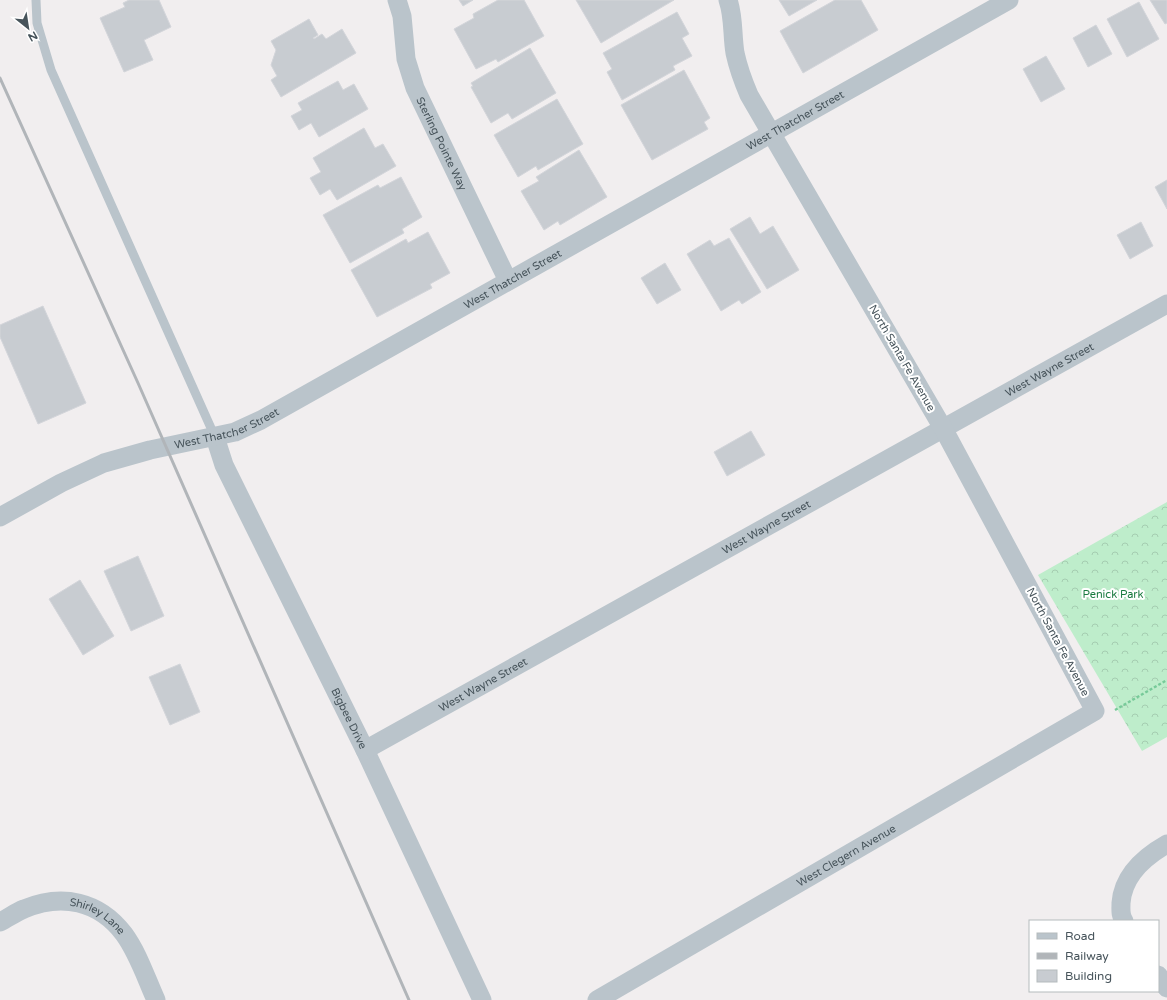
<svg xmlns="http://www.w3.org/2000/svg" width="1167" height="1000" viewBox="0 0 1167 1000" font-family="'Varela Round',sans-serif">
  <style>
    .forest { fill: url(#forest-crowns) }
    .building { fill: #c8ccd1; stroke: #d3d5da }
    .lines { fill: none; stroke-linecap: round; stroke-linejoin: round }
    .path { stroke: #77ca99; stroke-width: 2.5; stroke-dasharray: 3 2; stroke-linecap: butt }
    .lane { stroke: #bac4cb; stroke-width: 9 }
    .street { stroke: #bac4cb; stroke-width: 19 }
    .rail { stroke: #b1b5b9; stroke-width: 3 }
    .labels { text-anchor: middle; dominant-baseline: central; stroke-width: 4; stroke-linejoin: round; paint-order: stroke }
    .street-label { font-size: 11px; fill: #47545b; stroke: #fff }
    .park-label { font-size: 11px; fill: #1a7b40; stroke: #fff }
  </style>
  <defs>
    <pattern id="forest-crowns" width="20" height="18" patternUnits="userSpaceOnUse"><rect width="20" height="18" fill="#beedcb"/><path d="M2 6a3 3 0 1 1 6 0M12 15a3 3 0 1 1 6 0" fill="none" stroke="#a5cdb1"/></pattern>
  </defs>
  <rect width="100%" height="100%" fill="#f1eeef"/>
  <path class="forest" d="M1167 502V737L1142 751 1038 575Z"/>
  <path class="building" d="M129 0H159L171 27 144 40 153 60 124 72 100 18 125 7 123 3Z
    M459 0H473L463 6Z
    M498 0H524L544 36 498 62 496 59 476 69 454 29 474 18 473 14Z
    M576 0H674L601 43Z
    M779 0H817L789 16Z
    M835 0H861L878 30 803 73 780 31Z
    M1150 0H1167V23L1165 24Z
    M1139 2 1159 39 1127 57 1107 19Z
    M677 12 689 34 682 38 692 56 673 66 675 70 622 100 607 72 612 69 603 53Z
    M309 19 318 35 313 38 314 39 322 34 326 39 342 29 356 53 281 97 271 80 277 76 271 65 276 50 271 41Z
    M1096 25 1112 54 1088 67 1073 38Z
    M530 48 556 93 512 119 508 113 491 123 471 87 473 86 471 83Z
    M1046 56 1065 89 1041 102 1023 69Z
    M684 70 710 118 704 122 708 129 652 160 621 105Z
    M338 81 343 90 354 84 368 109 319 137 311 123 299 130 291 116 302 110 298 103Z
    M557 99 583 144 538 170 536 166 518 177 494 135Z
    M364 128 375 148 383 144 396 166 337 200 330 189 320 195 310 178 321 172 313 158Z
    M579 150 607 197 560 225 558 221 544 230 521 191 539 181 536 177Z
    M401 177 422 217 402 229 404 233 350 263 323 215 378 185 380 188Z
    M1167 180V209L1155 187Z
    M750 217 760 234 773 226 799 270 767 289 730 229Z
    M1141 222 1153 246 1130 259 1117 235Z
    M428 232 450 273 430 284 432 288 377 317 351 270 406 239 408 243Z
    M729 238 761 292 742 304 739 300 721 311 687 254 710 240 714 246Z
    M665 263 681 290 657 304 641 278Z
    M43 306 86 403 38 424 0 337V325Z
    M751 431 765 455 727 476 714 452Z
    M138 556 164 616 131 631 104 571Z
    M80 580 114 636 83 655 49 599Z
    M180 664 200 712 170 725 149 677Z"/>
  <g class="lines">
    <path class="path" d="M1115 710 1167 680"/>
    <path class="lane" d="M36 0 37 23 51 70 215 437"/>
    <g class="street">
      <path id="s1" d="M397 0 402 16 406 59 415 88 508 281"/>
      <path id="s2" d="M215 437 224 465 365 750 482 1000"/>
      <path id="s3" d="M0 517 61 483 104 463 150 450 235 432 261 420 1009 0"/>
      <path id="s4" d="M365 750 1167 304"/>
      <path d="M1124 921C1120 915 1121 910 1121 903 1123 875 1144 857 1167 844"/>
      <path id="s5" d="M0 922C8 918 16 912 24 909 62 893 99 901 124 934 138 953 146 978 156 1000"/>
      <path d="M1158 975 1167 988"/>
      <path id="s6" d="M597 1000 1095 711 944 430 749 95C743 81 738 67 735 53 732 35 734 17 728 0"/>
    </g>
    <path class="rail" d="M0 78 138 383 409 1000"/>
  </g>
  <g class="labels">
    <g class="street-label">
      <text stroke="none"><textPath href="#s3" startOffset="893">West Thatcher Street</textPath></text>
      <text stroke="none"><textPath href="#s1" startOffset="152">Sterling Pointe Way</textPath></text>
      <text stroke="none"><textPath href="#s3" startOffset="569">West Thatcher Street</textPath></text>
      <text transform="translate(902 358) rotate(60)">North Santa Fe Avenue</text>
      <text stroke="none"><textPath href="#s4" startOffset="783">West Wayne Street</textPath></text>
      <text stroke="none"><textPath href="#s3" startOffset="245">West Thatcher Street</textPath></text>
      <text stroke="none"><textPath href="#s4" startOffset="459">West Wayne Street</textPath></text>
      <text transform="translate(1058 642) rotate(62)">North Santa Fe Avenue</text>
      <text stroke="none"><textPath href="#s4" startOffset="135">West Wayne Street</textPath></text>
      <text stroke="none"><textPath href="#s2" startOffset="312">Bigbee Drive</textPath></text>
      <text stroke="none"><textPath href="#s6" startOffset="288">West Clegern Avenue</textPath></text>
      <text stroke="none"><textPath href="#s5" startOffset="106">Shirley Lane</textPath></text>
    </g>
    <g class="park-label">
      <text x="1113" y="594">Penick Park</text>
    </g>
  </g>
  <rect x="1029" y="920" width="130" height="72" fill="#ffffff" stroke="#b5bbbd"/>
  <rect x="1037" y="933" width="20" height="6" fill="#bac4cb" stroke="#b5bbbd"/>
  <text x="1065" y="940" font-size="12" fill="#47545b">Road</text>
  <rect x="1037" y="953" width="20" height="6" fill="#b1b5b9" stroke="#b5bbbd"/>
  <text x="1065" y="960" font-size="12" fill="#47545b">Railway</text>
  <rect x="1037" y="970" width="20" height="12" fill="#c8ccd1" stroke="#b5bbbd"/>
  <text x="1065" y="980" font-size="12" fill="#47545b">Building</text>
  <g transform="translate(28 28) rotate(150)" stroke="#ffffff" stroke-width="3" paint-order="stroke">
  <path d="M0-3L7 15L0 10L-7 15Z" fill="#47545b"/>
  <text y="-6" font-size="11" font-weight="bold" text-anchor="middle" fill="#47545b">N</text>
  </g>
</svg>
